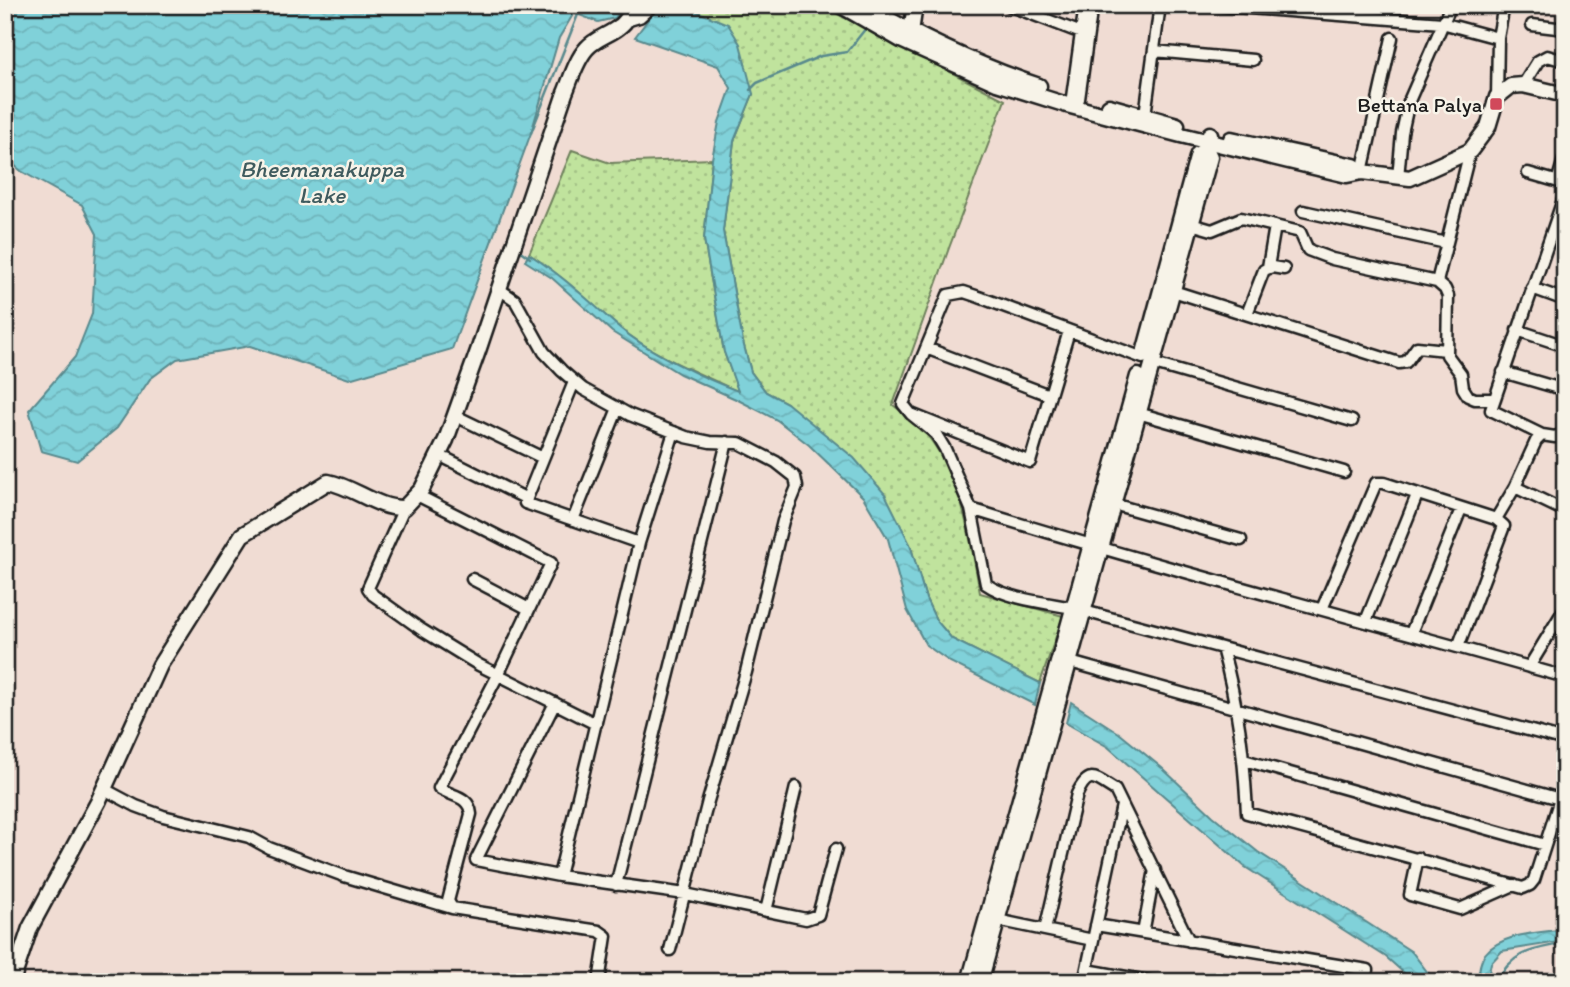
<svg xmlns="http://www.w3.org/2000/svg" width="1570" height="987" viewBox="0 0 1570 987" font-family="Itim,sans-serif">
  <style>
    .grass { fill: url(#grass-dots); stroke: #6e805c; stroke-width: 2 }
    .water { fill: url(#water-waves); stroke: #58898d; stroke-width: 2 }
    .lines { fill: none; stroke-linecap: round; stroke-linejoin: round }
    .stream { stroke: #58898d; stroke-width: 2.5 }
    .street-casing { stroke: #1c1c1c; stroke-width: 15 }
    .secondary-casing { stroke: #1c1c1c; stroke-width: 19 }
    .street { stroke: #f7f3e8; stroke-width: 10 }
    .secondary { stroke: #f7f3e8; stroke-width: 14 }
    .poi-dot { fill: #d1495b; stroke: #f7f3e8; stroke-width: 2.5 }
    .labels { text-anchor: middle; dominant-baseline: central; stroke-width: 5; stroke-linejoin: round; paint-order: stroke }
    .poi-label { font-size: 21px; fill: #1c1c1c; stroke: #f7f3e8; text-anchor: end }
    .water-label { font-size: 23px; font-style: italic; fill: #3f5b5e; stroke: #f7f3e8 }
  </style>
  <defs>
    <pattern id="grass-dots" width="8" height="8" patternUnits="userSpaceOnUse" patternTransform="scale(1.75)"><rect width="8" height="8" fill="#c0e39d"/><path d="M2 2h.1M6 6h.1" fill="none" stroke="#a4c287" stroke-width="1.8" stroke-linecap="round"/></pattern>
    <pattern id="water-waves" width="16" height="10" patternUnits="userSpaceOnUse" patternTransform="scale(1.75)"><rect width="16" height="10" fill="#80d1d9"/><path d="M0 5q4-4 8 0t8 0" fill="none" stroke="#6eb3ba"/></pattern>
  </defs>
  <rect width="100%" height="100%" fill="#f0dcd3"/>
  <filter id="ink" filterUnits="userSpaceOnUse"><feTurbulence type="fractalNoise" baseFrequency=".0143" numOctaves="2"/><feDisplacementMap in="SourceGraphic" scale="14" xChannelSelector="R" yChannelSelector="G"/><feConvolveMatrix kernelMatrix="1 2 1 2 8 2 1 2 1" color-interpolation-filters="sRGB"/></filter>
  <g filter="url(#ink)">
    <path class="grass" d="M681 5H820L1005 100 949 248 893 405C903 413 914 420 923 430 962 475 970 537 980 593L1063 616 1040 683 952 639 936 620 926 599 910 544 787 403 766 392 751 372 743 342 723 231 734 141 753 94Z
      M572 150 610 163 712 159 704 239 724 352 739 392C701 374 652 355 620 328 590 303 563 276 529 254Z"/>
    <path class="water" d="M5 5H625L615 18 598 22 574 13 559 38 531 133 452 349 349 379 250 346 177 359 150 379 117 428 77 461 41 451 29 410 75 357 92 314 97 234 82 205 21 171 5 157Z
      M668 5H681L728 24 740 44 753 94 734 141 723 231 743 342 751 372 766 392 787 403 854 458 885 494 910 544 926 599 936 620 952 639 1040 683 1035 705 950 662 926 645 907 610 888 539 863 497 809 445 777 420 738 400 680 374 612 332 552 278 525 261 529 254C563 276 590 302 620 328 647 351 705 379 738 391L724 352 704 239 712 159 719 122 731 88 718 66 635 37 656 9Z
      M1071 702 1119 733 1162 768 1213 816 1258 852 1412 952 1435 982H1410L1405 974 1386 957 1245 867 1108 747 1066 723Z
      M1565 929V941L1502 951 1491 963 1487 982H1478C1479 973 1479 962 1485 954 1501 933 1540 933 1565 929Z"/>
    <g class="lines">
      <path class="stream" d="M750 90 757 83 821 56 847 52 866 28
        M531 133 579 12
        M519 250 530 258
        M1496 982C1514 950 1532 950 1565 943"/>
      <defs>
        <path id="street" d="M1008 5 1084 34
          M1210 5 1442 23 1498 38
          M1532 25 1565 29
          M1154 51 1253 60
          M1523 85 1538 61 1547 56 1565 61
          M1072 97 1085 5
          M1497 97 1498 38 1504 5
          M1079 99 1092 5
          M1145 115 1160 5
          M1470 151 1437 282 1445 289 1448 296 1447 355 1461 374 1463 388 1468 396 1475 399H1494
          M1565 156 1558 179 1565 184
          M1362 172 1392 38
          M1528 173 1559 182
          M1398 178 1402 133 1409 101 1451 5
          M1303 211 1446 243
          M1191 224 1212 230 1241 218 1300 232 1308 250 1332 259 1437 282
          M1268 267 1275 226
          M1532 288 1565 300
          M499 289 515 300 544 352 562 371 583 389 630 415 686 437 710 442 739 443 776 462 795 477 797 487 783 521 746 672 708 801 670 950
          M1170 290 1399 363 1406 362 1417 347 1446 350
          M1247 314 1264 270 1272 267 1284 269
          M1517 330 1565 346
          M1069 331 1030 462 911 414 903 404 948 295 964 292 979 297 1143 358
          M926 348 1049 395
          M1151 363 1352 421
          M1503 372 1565 390
          M574 382 525 503 639 543
          M1138 413 1344 472
          M911 414 936 434 945 449 971 509C1168 570 1367 621 1565 677
          M462 419 543 458
          M1542 435 1491 410 1565 194
          M447 459 527 499
          M1515 487 1565 511
          M417 495 551 563 498 675 439 788C452 797 469 795 471 814L448 901 452 908 599 931 606 936 599 982
          M1113 504 1241 540
          M404 508 368 588 373 595 422 630 479 665 596 724
          M971 509 986 584C1007 599 1048 603 1073 608
          M573 520 618 408
          M472 579 529 609
          M1322 609 1376 483H1384L1496 519
          M1084 611 1565 740
          M1366 621 1417 495
          M1411 633 1461 509
          M1458 647 1504 526 1496 519 1515 487 1536 441 1542 435 1555 437 1564 433 1565 430
          M1222 648C1238 705 1244 754 1247 813L1523 888 1530 885 1534 880 1560 799
          M1070 662 1560 799 1565 783
          M1529 667 1565 608
          M555 703 476 860 559 876 685 894 806 919 818 915 836 849
          M1244 760 1545 845
          M104 789 136 806 163 816 249 837 269 848 344 876 452 908
          M1418 858 1410 895 1460 909 1514 885
          M559 876 639 543 674 432
          M616 885 727 442
          M766 911 796 787
          M997 920 1093 940
          M1096 925 1368 970 1366 982
          M1045 930 1077 794C1089 769 1095 778 1115 790L1189 941
          M1143 933 1155 870
          M1087 970 1154 982
          M1084 982 1122 805"/>
        <path id="secondary" d="M840 5 901 40 997 83 1067 105 1181 135 1347 175 1362 172 1410 178 1470 151 1488 127 1497 97 1511 86 1523 85 1565 95
          M863 5C920 38 976 65 1039 86
          M629 18 639 15 650 5
          M911 32 915 5
          M1109 106 1177 125
          M1231 139 1354 166 1362 172
          M1144 353 1198 154 1206 149
          M12 982 30 928 98 802 160 665 208 589 242 535 328 482C355 487 377 509 404 508L422 489 446 440 478 351 565 93C571 79 576 60 587 48 596 38 609 35 619 27 627 22 630 13 636 5
          M969 982 1138 376
          M980 982 1210 157 1206 149 1210 134"/>
      </defs>
      <use href="#street" class="street-casing"/>
      <use href="#secondary" class="secondary-casing"/>
      <use href="#street" class="street"/>
      <use href="#secondary" class="secondary"/>
    </g>
  </g>
  <rect class="poi-dot" x="1489" y="97" width="14" height="14" rx="3.5"/>
  <g class="labels">
    <g class="poi-label">
      <text x="1482" y="104">Bettana Palya</text>
    </g>
    <g class="water-label">
      <text x="322" y="169">Bheemanakuppa<tspan x="322" dy="26">Lake</tspan></text>
    </g>
  </g>
  <rect width="1570" height="987" fill="none" stroke="#f7f3e8" stroke-width="28"/>
  <rect x="14" y="14" width="1542" height="959" fill="none" stroke="#1c1c1c" stroke-width="2.5" filter="url(#ink)"/>
</svg>
